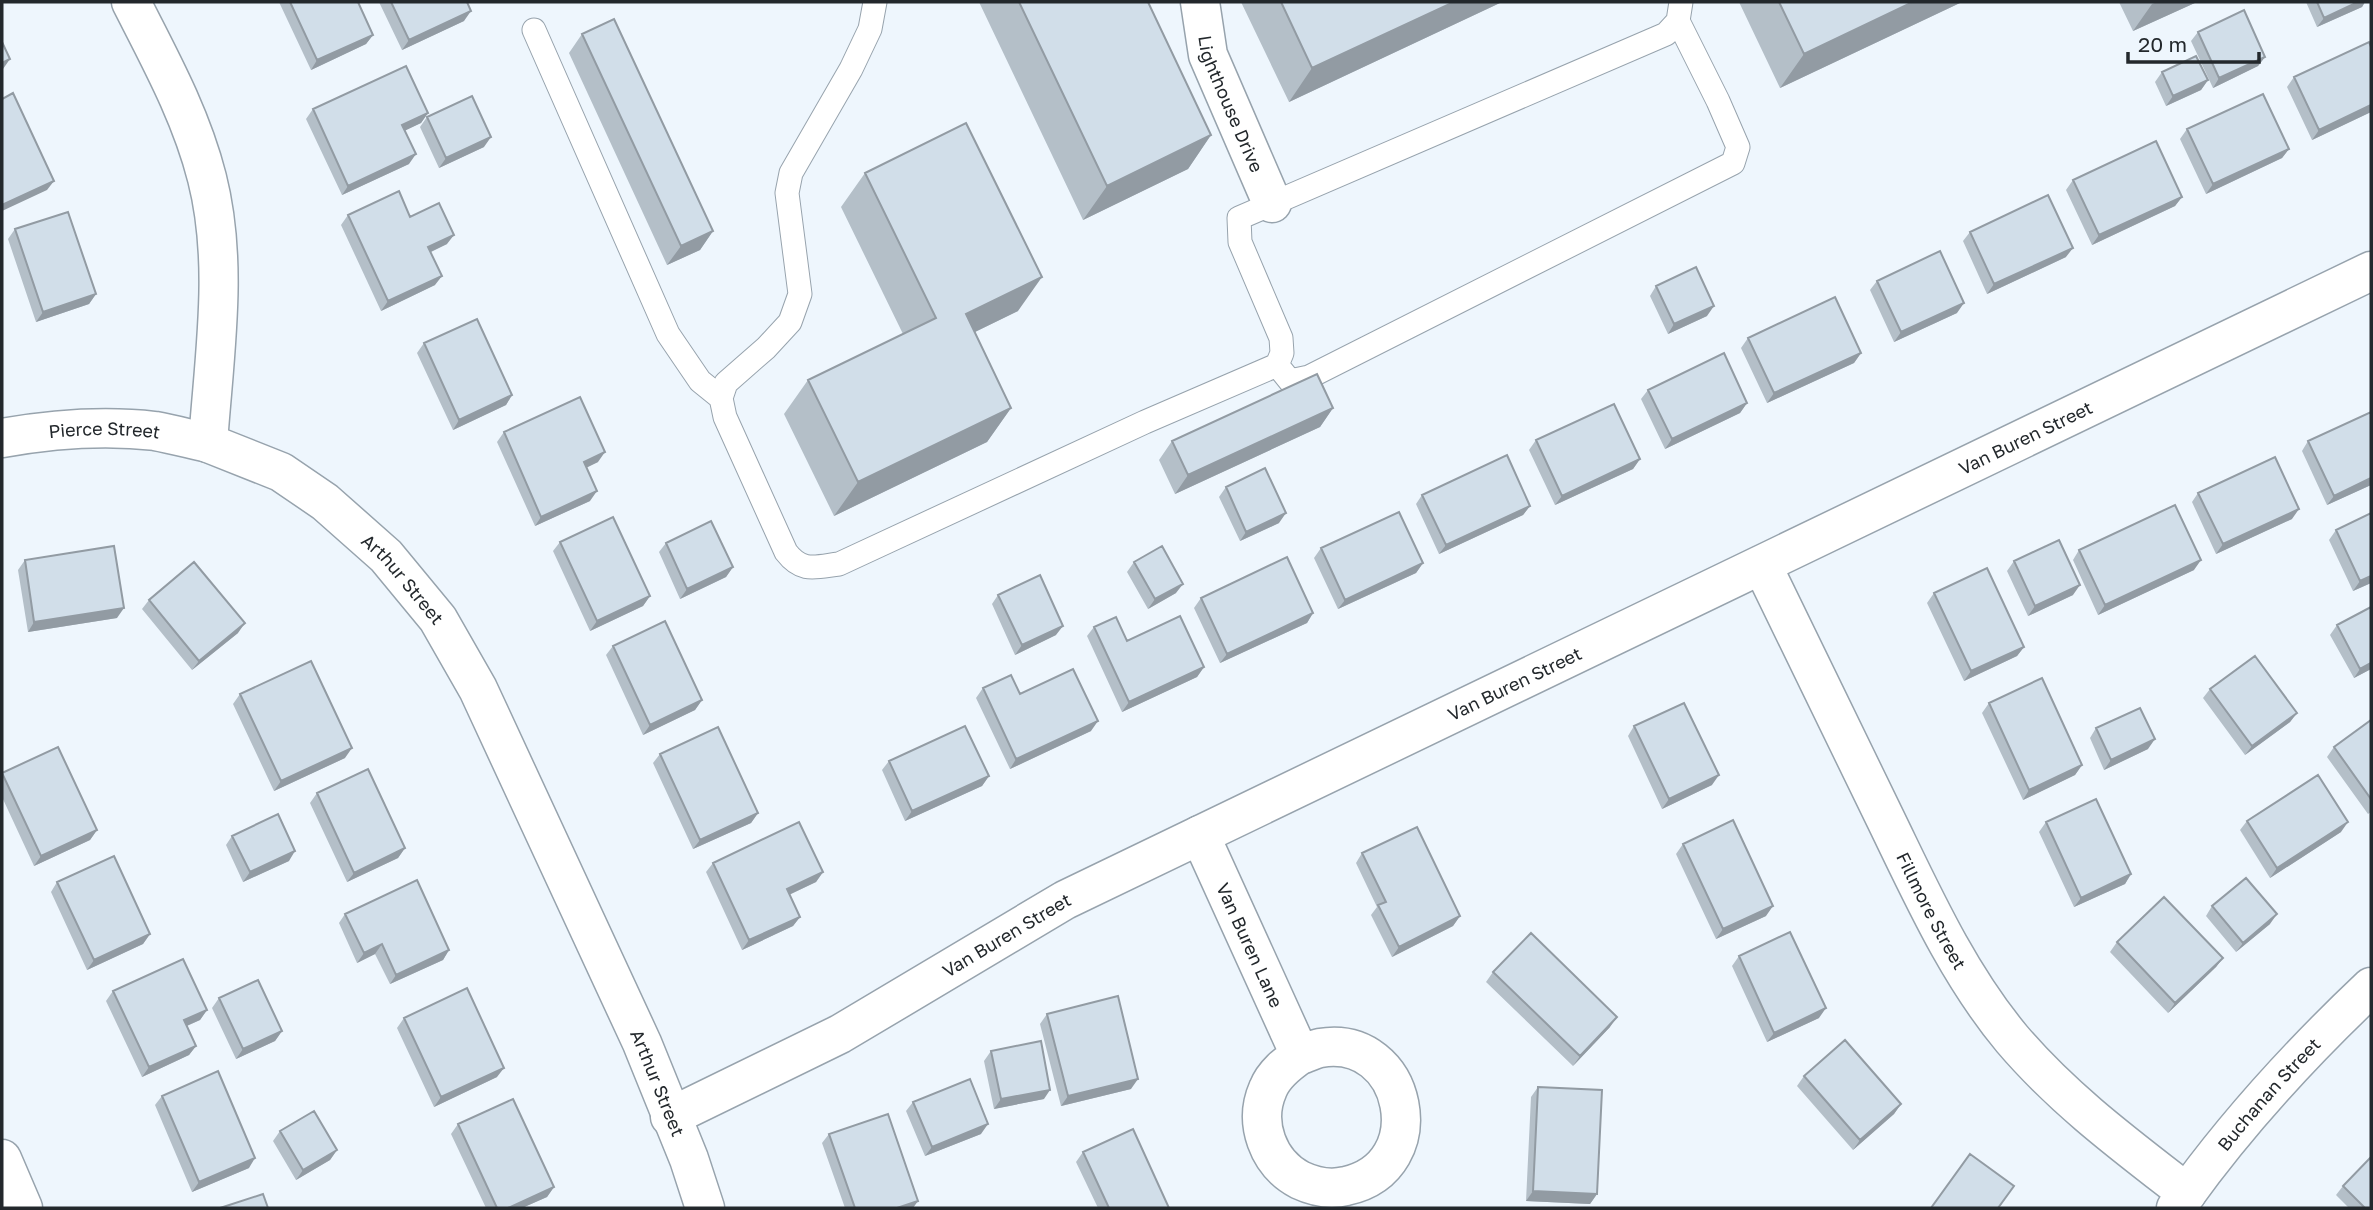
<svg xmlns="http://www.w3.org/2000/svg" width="2373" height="1210" viewBox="0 0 2373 1210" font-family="'Golos Text',sans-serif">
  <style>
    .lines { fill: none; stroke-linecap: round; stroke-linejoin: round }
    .lane-casing { stroke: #97a3ad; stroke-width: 25 }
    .street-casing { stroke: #97a3ad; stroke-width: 41 }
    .lane { stroke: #fff; stroke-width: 23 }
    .street { stroke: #fff; stroke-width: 38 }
    .wall { fill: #b4bfc8 }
    .shaded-wall { fill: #929ba3 }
    .building { fill: #d1dee9; stroke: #929ba3; stroke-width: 2 }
    .labels { text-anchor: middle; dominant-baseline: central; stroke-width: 7; stroke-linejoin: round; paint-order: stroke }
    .street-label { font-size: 18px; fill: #23282c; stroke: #eef6fd }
  </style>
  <rect width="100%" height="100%" fill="#eef6fd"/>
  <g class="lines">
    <defs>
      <path id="lane" d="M875 2 870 29 851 69 791 173 787 193 800 294 790 322 766 348 726 383 721 398 725 417 786 552C802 573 815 567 839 564L1145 422 1277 365 1282 353 1281 338 1240 242 1239 218 1666 34 1678 21 1681 2
        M534 30 668 334 700 381 721 398
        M1277 365 1290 381 1309 377 1733 163 1738 147 1718 101 1678 21"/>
      <g id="street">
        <path id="s1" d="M131 2C160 59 191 115 207 178 229 264 214 356 208 443L281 472 325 502 386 556 438 619 478 689 642 1043 689 1159 705 1208"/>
        <path id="s2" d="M1200 2 1208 55 1272 203"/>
        <path id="s3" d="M2 438C53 429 103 425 155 431 172 434 190 439 208 443"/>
        <path id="s4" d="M1762 565C1803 649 1844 734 1885 818 1922 894 1957 973 2012 1039 2063 1099 2125 1145 2187 1193"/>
        <path id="s5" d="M1200 835 1300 1055C1287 1064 1274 1074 1268 1089 1253 1123 1268 1163 1300 1180 1315 1187 1330 1190 1346 1186 1435 1167 1408 1033 1320 1048 1314 1049 1307 1053 1300 1055"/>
        <path id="s6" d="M670 1117 840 1034 1065 900 2371 271"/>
        <path d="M2 1159 23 1208"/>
        <path id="s7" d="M2176 1208C2233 1127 2299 1055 2371 987"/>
      </g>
    </defs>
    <use href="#lane" class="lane-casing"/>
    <use href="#street" class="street-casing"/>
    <use href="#lane" class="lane"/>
    <use href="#street" class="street"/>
  </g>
  <path class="wall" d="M279 2H358L373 35 366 44 311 70Z
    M379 2H467L464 21 402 50Z
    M979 2H1148L1211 135 1188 169 1083 220Z
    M1241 2H1502L1289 102Z
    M1739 2H1962L1780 88Z
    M2119 2H2197L2133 31Z
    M2306 2H2365L2362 7 2317 27Z
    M2198 32 2265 57 2258 66 2213 88 2191 41Z
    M582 34 713 231 700 250 667 265 569 53Z
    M2162 72 2208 80 2201 90 2166 106 2155 82Z
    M2294 77 2371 112 2312 140 2287 87Z
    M313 109 428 113 421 123 405 130 409 164 342 195 306 119Z
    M427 117 484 147 439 168 420 127Z
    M2187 129 2289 149 2282 158 2206 194 2180 139Z
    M865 173 1018 311 975 332 1011 408 987 442 834 516 784 414 808 380 903 334 841 207Z
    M2073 180 2182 197 2175 206 2092 245 2066 190Z
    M348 215 410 217 447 244 431 252 435 285 381 311 341 225Z
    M15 229 96 294 89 304 36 322 8 239Z
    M1970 232 2066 257 1987 294 1963 241Z
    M1877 281 1957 313 1894 342 1870 290Z
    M1656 286 1707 316 1668 334 1650 296Z
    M1748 338 1861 353 1854 363 1767 403 1741 348Z
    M424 343 512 395 506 405 453 430 417 353Z
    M1648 390 1747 403 1740 413 1665 449 1641 399Z
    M1333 408 1320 427 1175 494 1159 460 1172 441Z
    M2371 412V485L2327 505 2302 451 2308 441Z
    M504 432 598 462 586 468 590 501 535 526 497 442Z
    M1536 440 1640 459 1633 469 1555 505 1529 450Z
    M1226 487 1279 523 1240 541 1219 497Z
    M2198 493 2292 519 2216 554 2192 502Z
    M1422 495 1530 506 1523 515 1439 554 1416 504Z
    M2336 530 2371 583 2353 591 2329 540Z
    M560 542 650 596 643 606 590 631 553 551Z
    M666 543 733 567 726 577 680 599 659 552Z
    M1321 548 1423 563 1416 573 1338 609 1314 558Z
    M2079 550 2194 570 2098 615 2073 560Z
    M25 560 117 618 28 632 18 570Z
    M2014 561 2073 595 2028 616 2007 571Z
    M1134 562 1176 593 1148 609 1127 572Z
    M1934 593 2024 647 2017 656 1964 681 1927 603Z
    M998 595 1056 635 1015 655 992 604Z
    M1201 598 1313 613 1307 623 1220 663 1194 608Z
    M149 600 238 633 192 670 142 609Z
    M2337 625 2371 669 2354 678 2330 635Z
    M1094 627 1127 641 1204 667 1197 677 1122 712 1087 636Z
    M613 646 702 700 695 710 643 735 606 655Z
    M983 688 1020 694 1091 731 1010 769 976 698Z
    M2210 689 2297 713 2290 722 2245 755 2203 698Z
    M240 694 345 758 274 791 233 704Z
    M1989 703 2082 765 2075 775 2023 800 1982 713Z
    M2371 720V812L2368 814 2327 757 2334 747Z
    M1634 726 1712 785 1662 809 1628 736Z
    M2096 728 2148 749 2104 770 2090 738Z
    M660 754 758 813 751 823 693 849 653 763Z
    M889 761 989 776 982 786 905 821 882 770Z
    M2 773 97 830 90 840 34 866 2 797Z
    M317 793 405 848 398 858 347 882 310 803Z
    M2247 821 2341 832 2270 878 2240 830Z
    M2046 822 2131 874 2125 884 2074 907 2039 832Z
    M232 836 289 861 243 882 226 845Z
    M1683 844 1766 916 1716 939 1676 854Z
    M1362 853 1460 916 1453 926 1392 957 1371 915 1377 907 1356 863Z
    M713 863 823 872 816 882 789 895 800 917 793 926 742 950 706 872Z
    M57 882 150 934 143 944 87 970 51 892Z
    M2212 906 2270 924 2236 952 2206 916Z
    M345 914 449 950 443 960 390 984 375 954 357 963 339 923Z
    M2117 942 2223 958 2216 967 2168 1013 2110 952Z
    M1739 956 1819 1018 1767 1042 1732 966Z
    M1493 972 1610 1027 1573 1066 1486 982Z
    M113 991 207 1010 200 1020 187 1026 196 1046 189 1055 142 1077 106 1001Z
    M219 998 282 1031 275 1041 236 1059 212 1008Z
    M1047 1014 1131 1089 1061 1106 1040 1024Z
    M404 1018 497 1077 434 1107 397 1028Z
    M991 1051 1044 1099 994 1109 984 1061Z
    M1804 1076 1901 1104 1894 1114 1853 1150 1797 1086Z
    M1538 1087 1597 1194 1590 1204 1526 1201 1531 1097Z
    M162 1096 249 1168 192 1192 155 1105Z
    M913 1102 981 1134 925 1156 906 1111Z
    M458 1124 554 1187 547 1197 522 1208H486L451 1134Z
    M280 1131 337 1150 330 1160 296 1180 273 1141Z
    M829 1134 913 1208H845L822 1143Z
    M1083 1152 1169 1208H1098L1076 1162Z
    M2343 1186 2371 1208H2349L2336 1195Z"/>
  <path class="shaded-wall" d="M1454 2H1502L1289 102 1312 68Z
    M1913 2H1962L1780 88 1804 54Z
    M2157 2H2197L2133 31 2152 4Z
    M2358 2H2365L2362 7 2317 27 2324 18Z
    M471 11 464 21 402 50 409 40Z
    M373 35 366 44 311 70 317 60Z
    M2265 57 2258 66 2213 88 2219 78Z
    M10 59 3 69 2 70V63Z
    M2208 80 2201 90 2166 106 2173 96Z
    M2371 105V112L2312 140 2319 130Z
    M428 113 421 123 396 135 402 125Z
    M1211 135 1188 169 1083 220 1107 186Z
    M491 137 484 147 439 168 446 158Z
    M2289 149 2282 158 2206 194 2213 184Z
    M416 154 409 164 342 195 348 186Z
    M54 181 47 190 2 211V205Z
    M2182 197 2175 206 2092 245 2099 235Z
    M713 231 700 250 667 265 681 246Z
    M454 235 447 244 422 256 428 247Z
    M2073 248 2066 257 1987 294 1994 284Z
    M442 276 435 285 381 311 388 301Z
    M1042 277 1018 311 942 348 966 314Z
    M96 294 89 304 36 322 43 312Z
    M1964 303 1957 313 1894 342 1901 332Z
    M1714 306 1707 316 1668 334 1674 324Z
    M1861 353 1854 363 1767 403 1774 393Z
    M512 395 506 405 453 430 459 420Z
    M1747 403 1740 413 1665 449 1672 439Z
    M1011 408 987 442 834 516 858 482Z
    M1333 408 1320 427 1175 494 1188 475Z
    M605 452 598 462 577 472 584 462Z
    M1640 459 1633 469 1555 505 1562 496Z
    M2371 478V485L2327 505 2334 496Z
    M597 491 590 501 535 526 541 517Z
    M1530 506 1523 515 1439 554 1446 545Z
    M2299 509 2292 519 2216 554 2223 544Z
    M1286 513 1279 523 1240 541 1246 532Z
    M2201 560 2194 570 2098 615 2105 605Z
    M1423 563 1416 573 1338 609 1345 600Z
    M733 567 726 577 680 599 687 589Z
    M2371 576V583L2353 591 2360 581Z
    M1183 584 1176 593 1148 609 1155 599Z
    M2080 585 2073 595 2028 616 2035 606Z
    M650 596 643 606 590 631 597 621Z
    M124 608 117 618 28 632 34 622Z
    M1313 613 1307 623 1220 663 1227 654Z
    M245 623 238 633 192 670 199 661Z
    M1063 626 1056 635 1015 655 1022 645Z
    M2024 647 2017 656 1964 681 1971 671Z
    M2371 663V669L2354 678 2360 669Z
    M1204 667 1197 677 1122 712 1129 702Z
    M702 700 695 710 643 735 650 725Z
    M2297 713 2290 722 2245 755 2252 746Z
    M1098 721 1091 731 1010 769 1016 759Z
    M2155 739 2148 749 2104 770 2111 760Z
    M352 748 345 758 274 791 281 781Z
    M2082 765 2075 775 2023 800 2029 790Z
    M1719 775 1712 785 1662 809 1669 799Z
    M989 776 982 786 905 821 912 811Z
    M758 813 751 823 693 849 700 840Z
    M2348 822 2341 832 2270 878 2277 868Z
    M97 830 90 840 34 866 41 856Z
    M405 848 398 858 347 882 354 873Z
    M295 851 289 861 243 882 250 872Z
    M823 872 816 882 780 899 787 889Z
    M2131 874 2125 884 2074 907 2081 898Z
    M1773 906 1766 916 1716 939 1723 929Z
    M2277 914 2270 924 2236 952 2243 943Z
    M1460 916 1453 926 1392 957 1399 947Z
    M800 917 793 926 742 950 749 940Z
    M150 934 143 944 87 970 94 960Z
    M382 944 375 954 357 963 364 953Z
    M449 950 443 960 390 984 396 975Z
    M2223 958 2216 967 2168 1013 2175 1003Z
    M1826 1008 1819 1018 1767 1042 1774 1033Z
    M207 1010 200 1020 177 1030 184 1020Z
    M1617 1017 1610 1027 1573 1066 1580 1056Z
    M282 1031 275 1041 236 1059 243 1049Z
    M196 1046 189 1055 142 1077 149 1067Z
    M504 1068 497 1077 434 1107 441 1097Z
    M1138 1079 1131 1089 1061 1106 1068 1096Z
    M1050 1090 1044 1099 994 1109 1001 1099Z
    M1901 1104 1894 1114 1853 1150 1860 1140Z
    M988 1124 981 1134 925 1156 932 1147Z
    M337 1150 330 1160 296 1180 303 1170Z
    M255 1158 249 1168 192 1192 199 1182Z
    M554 1187 547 1197 522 1208H508Z
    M1533 1191 1597 1194 1590 1204 1526 1201Z
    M918 1201 913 1208H897Z"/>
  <path class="building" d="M290 2H358L373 35 317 60Z
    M391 2H467L471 11 409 40Z
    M1019 2H1148L1211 135 1107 186Z
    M1281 2H1454L1312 68Z
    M1779 2H1913L1804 54Z
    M2317 2H2358L2324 18Z
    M2244 10 2265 57 2219 78 2198 32Z
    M614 19 713 231 681 246 582 34Z
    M2 42 10 59 2 63Z
    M2369 42 2371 47V105L2319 130 2294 77Z
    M2196 56 2208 80 2173 96 2162 72Z
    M406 66 428 113 402 125 416 154 348 186 313 109Z
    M13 93 54 181 2 205V99Z
    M2263 94 2289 149 2213 184 2187 129Z
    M472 96 491 137 446 158 427 117Z
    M966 123 1042 277 966 314 1011 408 858 482 808 380 936 318 865 173Z
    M2156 141 2182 197 2099 235 2073 180Z
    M399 191 410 217 439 203 454 235 428 247 442 276 388 301 348 215Z
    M2048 195 2073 248 1994 284 1970 232Z
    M68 212 96 294 43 312 15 229Z
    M1940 251 1964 303 1901 332 1877 281Z
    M1696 267 1714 306 1674 324 1656 286Z
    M1835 297 1861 353 1774 393 1748 338Z
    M477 319 512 395 459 420 424 343Z
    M1724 353 1747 403 1672 439 1648 390Z
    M1317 374 1333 408 1188 475 1172 441Z
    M580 397 605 452 584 462 597 491 541 517 504 432Z
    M1614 404 1640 459 1562 496 1536 440Z
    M2371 412V478L2334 496 2308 441Z
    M1507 455 1530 506 1446 545 1422 495Z
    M2275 457 2299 509 2223 544 2198 493Z
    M1265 468 1286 513 1246 532 1226 487Z
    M2175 505 2201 560 2105 605 2079 550Z
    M1399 512 1423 563 1345 600 1321 548Z
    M2371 513V576L2360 581 2336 530Z
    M613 517 650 596 597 621 560 542Z
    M711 521 733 567 687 589 666 543Z
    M2059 540 2080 585 2035 606 2014 561Z
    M114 546 124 608 34 622 25 560Z
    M1162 546 1183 584 1155 599 1134 562Z
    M1287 557 1313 613 1227 654 1201 598Z
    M194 562 245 623 199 661 149 600Z
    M1987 568 2024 647 1971 671 1934 593Z
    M1040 575 1063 626 1022 645 998 595Z
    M2371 607V663L2360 669 2337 625Z
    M1180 616 1204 667 1129 702 1094 627 1116 617 1127 641Z
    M665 621 702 700 650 725 613 646Z
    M2255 656 2297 713 2252 746 2210 689Z
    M311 661 352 748 281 781 240 694Z
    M1073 669 1098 721 1016 759 983 688 1011 675 1020 694Z
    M2042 678 2082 765 2029 790 1989 703Z
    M1684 703 1719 775 1669 799 1634 726Z
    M2140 708 2155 739 2111 760 2096 728Z
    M2371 720V799L2334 747Z
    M965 726 989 776 912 811 889 761Z
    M718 727 758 813 700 840 660 754Z
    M58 747 97 830 41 856 2 773Z
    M368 769 405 848 354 873 317 793Z
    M2318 775 2348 822 2277 868 2247 821Z
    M2096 799 2131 874 2081 898 2046 822Z
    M278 814 295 851 250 872 232 836Z
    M1733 820 1773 906 1723 929 1683 844Z
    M799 822 823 872 787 889 800 917 749 940 713 863Z
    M1417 827 1460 916 1399 947 1378 905 1386 902 1362 853Z
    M114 856 150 934 94 960 57 882Z
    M2246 878 2277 914 2243 943 2212 906Z
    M417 880 449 950 396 975 382 944 364 953 345 914Z
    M2164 897 2223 958 2175 1003 2117 942Z
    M1790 932 1826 1008 1774 1033 1739 956Z
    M1531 933 1617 1017 1580 1056 1493 972Z
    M183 959 207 1010 184 1020 196 1046 149 1067 113 991Z
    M258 980 282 1031 243 1049 219 998Z
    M467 988 504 1068 441 1097 404 1018Z
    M1118 996 1138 1079 1068 1096 1047 1014Z
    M1845 1040 1901 1104 1860 1140 1804 1076Z
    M1041 1041 1050 1090 1001 1099 991 1051Z
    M218 1071 255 1158 199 1182 162 1096Z
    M970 1079 988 1124 932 1147 913 1102Z
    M1538 1087 1602 1090 1597 1194 1533 1191Z
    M513 1099 554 1187 508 1208H497L458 1124Z
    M314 1111 337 1150 303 1170 280 1131Z
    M888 1114 918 1201 897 1208H855L829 1134Z
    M1133 1129 1169 1208H1109L1083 1152Z
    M1970 1154 2014 1186 1998 1208H1931Z
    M2371 1157V1208H2365L2343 1186Z
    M263 1194 268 1208H220Z"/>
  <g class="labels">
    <g class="street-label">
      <text stroke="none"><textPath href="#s2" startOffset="107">Lighthouse Drive</textPath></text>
      <text stroke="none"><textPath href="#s3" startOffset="103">Pierce Street</textPath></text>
      <text stroke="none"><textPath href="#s6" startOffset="1517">Van Buren Street</textPath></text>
      <text stroke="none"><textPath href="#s1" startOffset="700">Arthur Street</textPath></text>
      <text stroke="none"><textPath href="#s6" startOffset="950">Van Buren Street</textPath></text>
      <text stroke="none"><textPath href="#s4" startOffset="385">Fillmore Street</textPath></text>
      <text stroke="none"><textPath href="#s6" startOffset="383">Van Buren Street</textPath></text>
      <text stroke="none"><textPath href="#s5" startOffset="121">Van Buren Lane</textPath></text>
      <text stroke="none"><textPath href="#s1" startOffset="1267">Arthur Street</textPath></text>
      <text stroke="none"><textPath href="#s7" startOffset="147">Buchanan Street</textPath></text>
    </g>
  </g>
  <rect width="2373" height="1210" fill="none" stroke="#23282c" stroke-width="7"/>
  <path d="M2128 52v10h131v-10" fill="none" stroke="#23282c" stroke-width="3.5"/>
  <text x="2138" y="52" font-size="21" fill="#23282c" stroke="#eef6fd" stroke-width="5" paint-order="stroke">20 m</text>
</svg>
